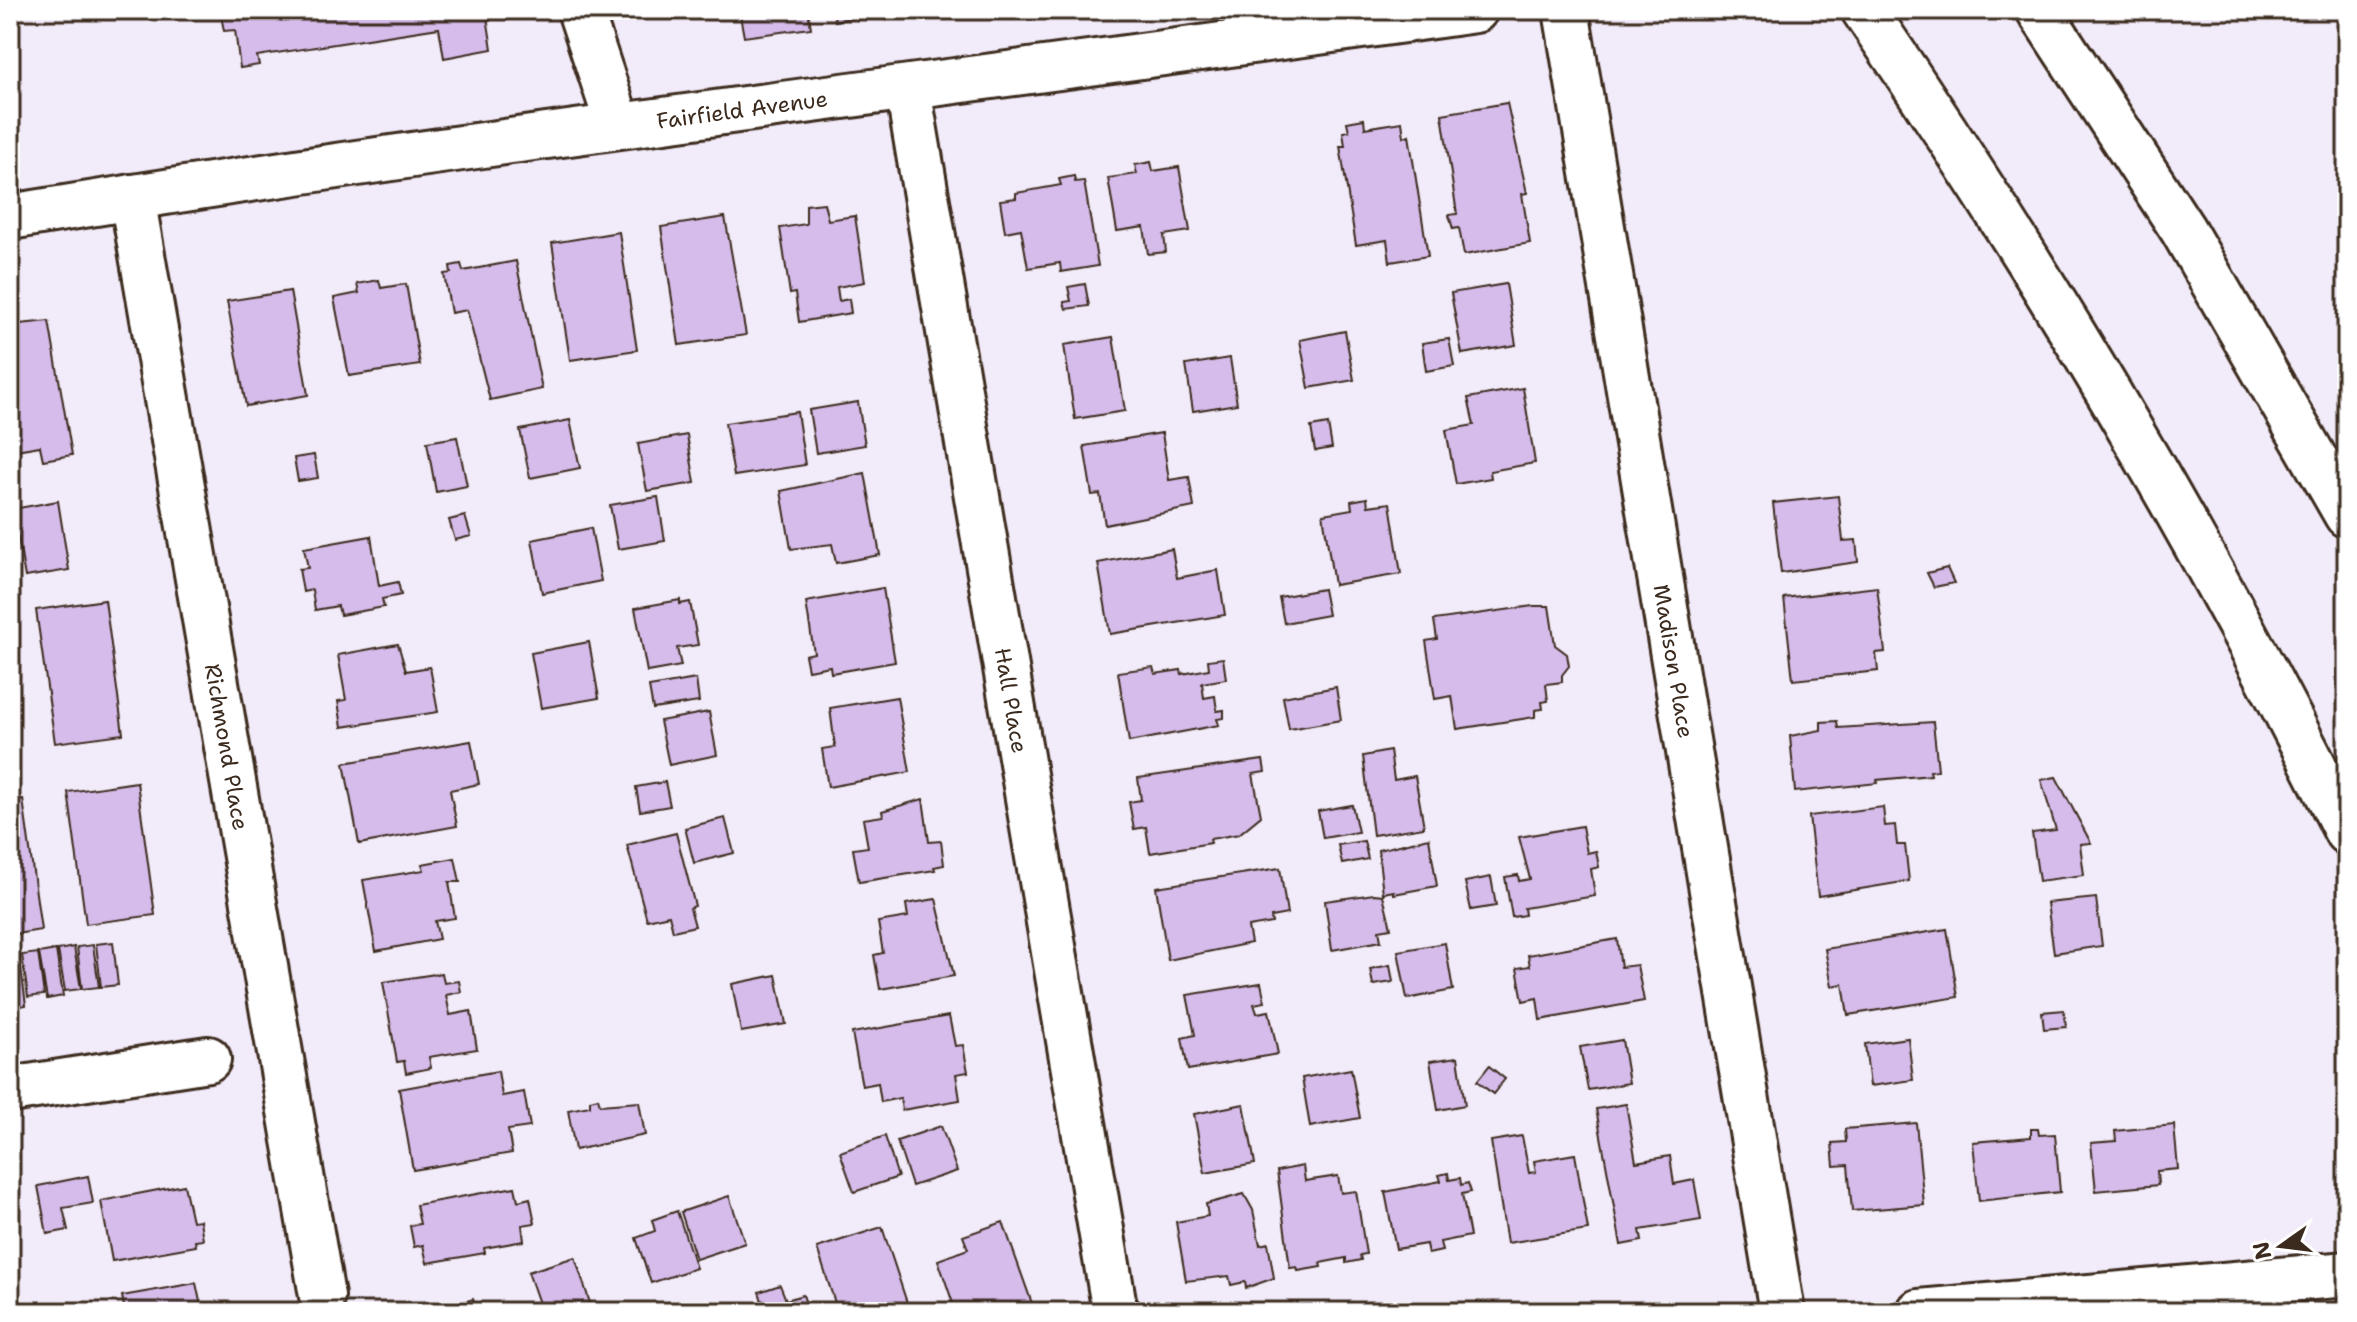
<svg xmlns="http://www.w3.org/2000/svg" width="2357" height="1322" viewBox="0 0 2357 1322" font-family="'Shantell Sans',sans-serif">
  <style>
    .building { fill: #d5bceb; stroke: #3b2a1e; stroke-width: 2 }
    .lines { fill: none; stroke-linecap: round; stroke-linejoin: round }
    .minor-casing { stroke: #3b2a1e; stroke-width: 50 }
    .major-casing { stroke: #3b2a1e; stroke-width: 50 }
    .highway-casing { stroke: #3b2a1e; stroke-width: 50 }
    .minor { stroke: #fff; stroke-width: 44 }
    .major { stroke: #fff; stroke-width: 44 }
    .highway { stroke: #fff; stroke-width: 44 }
    .labels { text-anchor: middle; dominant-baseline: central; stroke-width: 8; stroke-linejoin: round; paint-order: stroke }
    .street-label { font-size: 22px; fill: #3b2a1e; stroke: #fff }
  </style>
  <rect width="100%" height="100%" fill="#f2ebf9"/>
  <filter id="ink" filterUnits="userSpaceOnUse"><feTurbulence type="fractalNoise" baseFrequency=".0125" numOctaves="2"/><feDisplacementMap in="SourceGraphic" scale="16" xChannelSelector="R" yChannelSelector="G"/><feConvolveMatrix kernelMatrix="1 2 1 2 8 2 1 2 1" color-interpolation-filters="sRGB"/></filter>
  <g filter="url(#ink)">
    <path class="building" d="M220 10H486L492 49 444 58 439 28 257 56 259 65 240 68 235 30 224 31Z
      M739 10H808L811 28 744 37Z
      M833 10H862L863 16 835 21Z
      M1507 103 1527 193 1522 194 1530 243 1464 255 1459 228 1453 229 1449 215 1457 214 1442 114Z
      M1364 119 1365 128 1402 122 1404 137 1409 135 1428 256 1390 262 1387 240 1356 245 1340 146H1345L1343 132 1349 131 1347 122Z
      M1151 162 1153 171 1179 167 1190 231 1164 235 1166 252 1148 254 1144 227 1117 231 1108 178 1137 174 1135 165Z
      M1074 176 1075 182 1084 181 1098 266 1061 272 1060 263 1028 268 1021 229 1005 232 1000 200 1016 198V193L1061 185 1059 179Z
      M824 203 828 220 855 216 865 282 837 287 839 301 849 299 851 313 799 322 795 293 790 294 780 228 806 224V205Z
      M725 217 746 335 679 345 661 227Z
      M619 232 637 350 570 360 552 243Z
      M516 261 542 389 490 400 467 310 451 313 444 274 451 273 450 266 461 264 463 271Z
      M379 280 381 288 406 284 420 365 349 376 334 298 359 293 357 284Z
      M1085 284 1089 306 1066 309 1064 302 1071 301 1068 287Z
      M1506 284 1516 345 1462 354 1451 293Z
      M290 291 308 395 246 406 227 301Z
      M49 321 72 455 43 460 40 446 10 451V325Z
      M1345 331 1354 380 1309 388 1300 340Z
      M1113 337 1125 411 1075 419 1064 345Z
      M1449 339 1454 366 1426 371 1422 343Z
      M1230 358 1237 404 1193 411 1186 365Z
      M1523 388 1535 463 1490 471 1491 478 1456 484 1446 430 1474 425 1468 398Z
      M858 402 865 445 816 453 809 410Z
      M797 412 805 465 734 476 725 423Z
      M570 420 580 468 530 478 520 430Z
      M1328 424 1332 448 1315 451 1311 427Z
      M1162 433 1169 480 1189 477 1194 507 1105 525 1100 494 1092 495 1084 446Z
      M687 435 695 483 647 491 638 444Z
      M457 437 467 486 436 492 427 442Z
      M314 455 318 478 298 481 294 458Z
      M865 473 880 555 836 563 832 544 791 549 781 491Z
      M1838 496 1843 541 1856 540 1858 562 1781 573 1773 503Z
      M658 497 665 541 618 549 610 505Z
      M1367 498 1368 506 1390 503 1401 574 1334 585 1323 514 1352 509 1351 501Z
      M58 501 69 570 25 577 13 509Z
      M465 516 471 536 455 540 449 520Z
      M591 528 601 581 542 593 532 540Z
      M371 536 379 586 398 582 401 595 382 599 384 607 340 615 338 606 315 610 312 590 303 592 299 569 308 568 304 548Z
      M1172 549 1177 578 1218 570 1225 615 1110 634 1098 563Z
      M1947 568 1954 583 1934 587 1927 573Z
      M1877 587 1885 652 1876 653 1878 671 1793 680 1784 598Z
      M883 588 895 662 831 673 830 666 808 670 805 655 814 653 806 602Z
      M1323 589 1328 615 1284 623 1279 597Z
      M105 600 123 734 55 743 36 610Z
      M680 600V604L690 602 698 645 677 648 681 666 647 672 635 608Z
      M1533 606H1549L1555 645 1567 654 1569 666 1562 675V682L1546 684 1548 701 1542 702 1543 709 1535 710V717L1457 729 1452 696 1435 699 1426 641 1437 639 1434 620Z
      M589 642 599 698 541 708 531 653Z
      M398 644 406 671 430 667 438 712 342 727 338 701 346 700 338 655Z
      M1223 658 1226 679 1202 683 1204 698 1215 696 1217 711 1224 710V718L1217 719 1219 725 1129 742 1118 672 1153 667 1155 674 1181 670 1182 674 1209 669 1208 660Z
      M696 679 699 702 653 709 649 687Z
      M1336 687 1341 720 1289 729 1283 697Z
      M897 697 910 772 828 787 822 749 835 747 830 708Z
      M709 712 717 755 669 765 660 721Z
      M1837 721 1838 728 1933 722 1938 770 1930 771 1931 775 1877 780 1878 783 1795 792 1790 736 1821 730V722Z
      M471 741 479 784 450 790 457 826 359 844 344 763Z
      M1390 751 1394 780 1415 776 1424 827 1373 835 1363 756Z
      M1263 760 1265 772 1253 774 1261 816 1239 834 1210 839 1211 843 1150 853 1146 827 1134 829 1129 802 1141 800 1138 778Z
      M2056 777 2091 843 2080 844 2084 875 2039 881 2032 833 2056 830 2041 780Z
      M137 782 155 915 86 924 68 792Z
      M665 782 670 806 640 811 636 787Z
      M23 799 41 930 10 935V801Z
      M923 799 929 842 941 841 944 865 934 867 935 870 859 882 853 849 868 847 863 819 883 816 882 811Z
      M1352 805 1358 832 1323 838 1318 811Z
      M1883 807 1885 826 1895 825 1897 845H1905L1909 881 1818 896 1809 816Z
      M725 818 734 853 694 863 685 828Z
      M1582 826 1587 853 1596 851 1599 867 1591 869 1595 896 1524 908 1525 915 1512 917 1505 877 1518 875 1519 881 1530 879 1519 837Z
      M676 833 695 906 690 908 695 926 673 931 669 915 647 920 627 845Z
      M1429 838 1437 886 1394 894V891L1383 893 1378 850Z
      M1364 841 1368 859 1342 864 1338 845Z
      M455 858 460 882H449L455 918 435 921 439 939 376 951 363 880 424 870 422 864Z
      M1280 868 1287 914 1271 917 1272 923 1248 927 1251 943 1168 960 1156 887Z
      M1491 877 1496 906 1471 910 1465 882Z
      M1374 894 1383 895 1391 928 1379 930 1381 941 1332 950 1325 901Z
      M2096 898 2102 946 2054 953 2047 903Z
      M936 899 954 976 880 989 874 955 883 953 878 922 908 917 906 904Z
      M1947 929 1958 997 1848 1015 1843 984 1832 986 1825 949Z
      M1617 939 1621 967 1637 965 1644 1001 1540 1020 1537 998 1523 1001 1517 968 1530 966 1528 955Z
      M113 942 118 985 101 987 96 944Z
      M1445 943 1453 990 1407 999 1398 951Z
      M93 945 99 987 82 989 77 947Z
      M74 947 81 989 65 991 58 950Z
      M56 950 63 996 47 999 39 953Z
      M19 953 26 1005 10 1008V954Z
      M38 953 44 995 28 997 22 955Z
      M1390 965 1393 982 1373 985 1370 969Z
      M442 973 444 983 459 981 461 992 446 995 450 1015 471 1011 477 1049 429 1057 431 1068 406 1073 404 1061 397 1062 383 982Z
      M776 975 786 1024 741 1032 732 984Z
      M1261 983 1265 1002 1254 1004 1257 1013 1269 1011 1278 1054 1188 1070 1182 1038 1195 1035 1187 995Z
      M2064 1010 2066 1027 2044 1029 2042 1012Z
      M949 1016 955 1046 963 1045 968 1072 956 1074 960 1100 902 1110 900 1098 881 1102 878 1083 862 1086 852 1033Z
      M1908 1038 1913 1080 1870 1086 1865 1044Z
      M1622 1040 1629 1083 1588 1090 1580 1047Z
      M1458 1057 1465 1105 1438 1110 1430 1061Z
      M1489 1066 1505 1079 1493 1094 1477 1081Z
      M1351 1069 1360 1118 1310 1127 1302 1078Z
      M498 1071 502 1096 524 1092 530 1127 508 1130 512 1153 413 1170 399 1089Z
      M598 1098 600 1105 639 1102 645 1135 575 1150 568 1110 590 1106V1100Z
      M1244 1104 1255 1164 1205 1173 1194 1114Z
      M1626 1104 1636 1162 1670 1156 1674 1184 1694 1180 1701 1220 1640 1230 1642 1241 1621 1245 1596 1109Z
      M1916 1123 1924 1205 1852 1211 1848 1165 1834 1166 1832 1143 1846 1142 1845 1129Z
      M2174 1125 2178 1169 2157 1171 2158 1185 2096 1191 2091 1143 2116 1141 2115 1131Z
      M941 1126 957 1171 912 1186 897 1141Z
      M2031 1129H2038L2039 1135 2055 1134 2060 1192 1979 1201 1973 1142 2031 1137Z
      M885 1136 898 1177 854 1192 840 1152Z
      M1522 1136 1529 1173 1536 1172 1534 1161 1575 1154 1588 1230 1507 1243 1491 1141Z
      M1303 1166 1305 1181 1338 1176 1341 1193 1356 1191 1366 1254 1360 1255 1361 1260 1346 1263V1258L1320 1263 1321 1267 1298 1271 1297 1267 1290 1268 1277 1171Z
      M1448 1173 1449 1180 1460 1178 1461 1185 1468 1183 1471 1192 1462 1194 1470 1236 1440 1242 1442 1251 1428 1254 1426 1244 1396 1249 1385 1192 1441 1181 1439 1175Z
      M88 1176 93 1203 63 1208 68 1230 47 1234 38 1186Z
      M184 1185 192 1221 200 1220 203 1240 195 1241 196 1246 112 1261 101 1201Z
      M515 1187 518 1201 530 1198 535 1223 522 1225 524 1241 484 1248 485 1253 427 1263 423 1245 414 1247 410 1226 420 1224 416 1205Z
      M1244 1194 1253 1210 1260 1245 1268 1243 1274 1278 1246 1288 1245 1282 1231 1285 1229 1276 1186 1281 1176 1222 1208 1216 1206 1204Z
      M729 1196 745 1243 696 1259 681 1212Z
      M677 1211 696 1268 651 1283 636 1238 655 1231 652 1220Z
      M1003 1222 1035 1312H956L938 1260 968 1249 963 1236Z
      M882 1227 910 1312H838L817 1248Z
      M575 1257 590 1303 561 1312H542L528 1272Z
      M196 1283 202 1311 216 1309 217 1312H125L122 1296Z
      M780 1285 786 1300 803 1295 809 1312H751L764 1307 759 1292Z
      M473 1299 477 1312H434Z"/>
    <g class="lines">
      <defs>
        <g id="minor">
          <path d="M580 10 618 125"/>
          <path id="s1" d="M1566 10 1782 1312"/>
          <path id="s2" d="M908 89 1115 1312"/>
          <path id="s3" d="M132 197 322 1296"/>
          <path d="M10 1090 208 1059"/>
          <path d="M1919 1312 2347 1274"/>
        </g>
        <g id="major">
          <path id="s4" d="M10 217C497 136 987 80 1475 10"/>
        </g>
        <path id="highway" d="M1864 10C2044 273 2206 546 2347 832
          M2039 10 2183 230 2347 515"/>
      </defs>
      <use href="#minor" class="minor-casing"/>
      <use href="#major" class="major-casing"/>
      <use href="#highway" class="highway-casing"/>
      <use href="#minor" class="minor"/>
      <use href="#major" class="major"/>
      <use href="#highway" class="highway"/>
    </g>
  </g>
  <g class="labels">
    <g class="street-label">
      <text stroke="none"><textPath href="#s4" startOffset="740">Fairfield Avenue</textPath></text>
      <text stroke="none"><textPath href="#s1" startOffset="660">Madison Place</textPath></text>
      <text stroke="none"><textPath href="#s2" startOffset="620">Hall Place</textPath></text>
      <text stroke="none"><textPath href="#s3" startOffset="558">Richmond Place</textPath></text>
    </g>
  </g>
  <rect width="2357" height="1322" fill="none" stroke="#fff" stroke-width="40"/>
  <rect x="20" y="20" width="2317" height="1282" fill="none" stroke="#3b2a1e" stroke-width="3" filter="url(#ink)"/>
  <g transform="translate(2281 1246) rotate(256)" stroke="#ffffff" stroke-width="6" paint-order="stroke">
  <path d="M0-6L14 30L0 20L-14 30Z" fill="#3b2a1e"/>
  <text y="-12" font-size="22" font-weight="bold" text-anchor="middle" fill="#3b2a1e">N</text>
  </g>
</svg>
